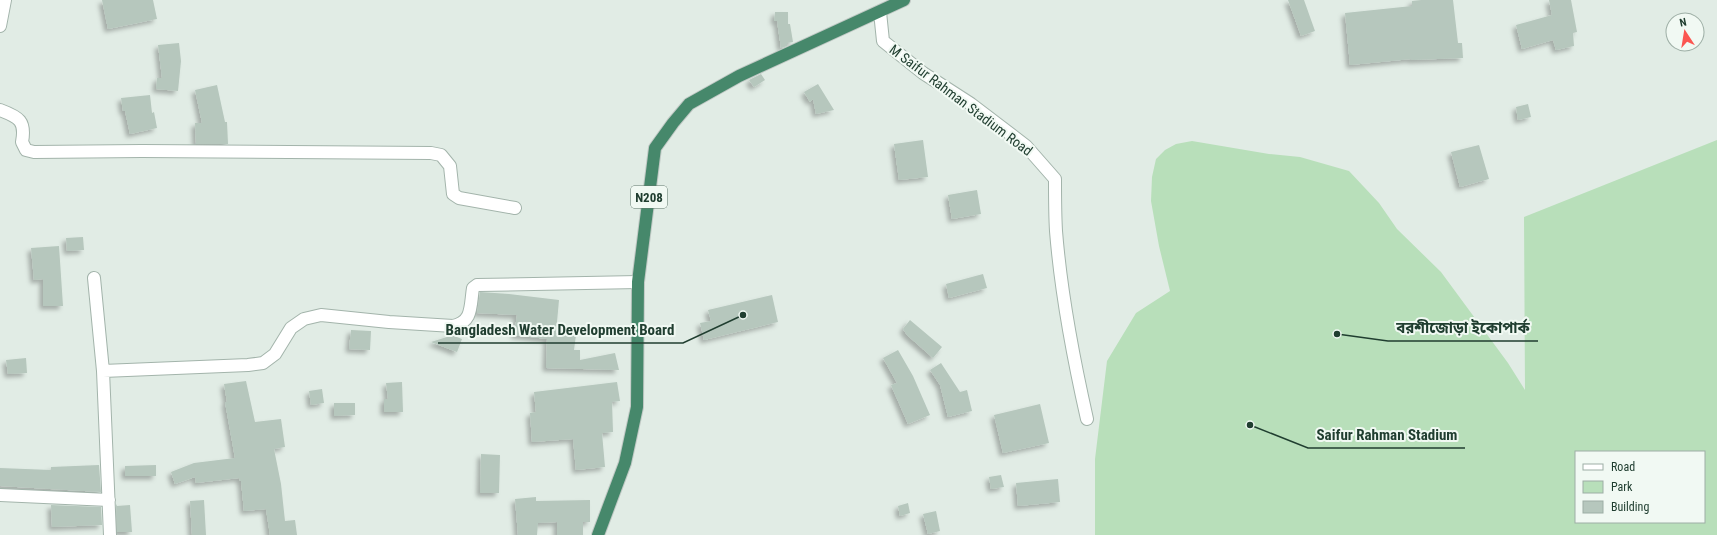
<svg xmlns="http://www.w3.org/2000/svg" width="1717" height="535" viewBox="0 0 1717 535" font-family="'Roboto Condensed','Noto Sans Bengali',sans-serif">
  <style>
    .green { fill: #b8dfba; fill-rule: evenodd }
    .building { fill: #b6c7bd; filter: url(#shadow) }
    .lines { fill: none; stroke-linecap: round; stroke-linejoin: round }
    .minor-casing { stroke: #a3b4ab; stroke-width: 14 }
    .trunk-casing { stroke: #c1c9c5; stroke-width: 14 }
    .minor { stroke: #fff; stroke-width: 12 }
    .trunk { stroke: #46886b; stroke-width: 12 }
    .labels { text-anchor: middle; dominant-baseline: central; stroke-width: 4; stroke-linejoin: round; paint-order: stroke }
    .shield { fill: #f1f9f3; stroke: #5f766a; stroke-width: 1 }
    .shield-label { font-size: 13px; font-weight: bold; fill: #203e30 }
    .street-label { font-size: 14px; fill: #203e30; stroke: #f1f9f3 }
    .leader { fill: none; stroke: #203e30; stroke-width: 1.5 }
    .callout-dot { fill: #203e30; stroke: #f1f9f3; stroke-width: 1.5 }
    .callout-label { font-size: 15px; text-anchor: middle; font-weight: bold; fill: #203e30; stroke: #f1f9f3; stroke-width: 4; stroke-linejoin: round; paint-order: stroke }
  </style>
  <defs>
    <filter id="shadow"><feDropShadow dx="-3.5" dy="3.5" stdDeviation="2" flood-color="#0004"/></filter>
  </defs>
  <rect width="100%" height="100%" fill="#e1ece5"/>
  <path class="green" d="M1717 140V535H1095V459L1107 361 1136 313 1170 291 1159 246 1151 201 1152 177 1156 159 1165 150 1176 144 1192 141 1269 154 1300 157 1349 171 1379 203 1397 229 1441 272 1508 363 1525 390 1524 217ZM1576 452H1704V522H1576Z"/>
  <path class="building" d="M102 0H153L157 19 108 29Z
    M1288 0H1304L1315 31 1301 36Z
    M1421 0H1453L1458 43H1462L1463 58 1411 60V59L1350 65 1345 13 1412 6V1Z
    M1549 0H1571L1577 32 1573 33 1574 46 1556 50 1553 40 1522 49 1516 25 1552 15Z
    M775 12H788V24H790L793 42 787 43V46L781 48 777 21H774Z
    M179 43 181 61 178 91 156 89 157 78H162L158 45Z
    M761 74 765 80 754 87 749 80Z
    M818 84 834 110 816 114 813 99 810 102 804 92Z
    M217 85 225 122H227L228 144H196L195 123H202L195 90Z
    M150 95 152 113 154 112 157 128 130 134 125 111H123L121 98Z
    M1528 104 1531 117 1518 120 1516 107Z
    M923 140 928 177 899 180 894 144Z
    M1479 145 1489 179 1460 187 1451 152Z
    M977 190 981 214 952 219 948 195Z
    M83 237 84 250 67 251 66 238Z
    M59 246 63 306H43V279L34 280 31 248Z
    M983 274 987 288 949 298 946 284Z
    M480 292 509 294 559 300 556 333 576 335 574 350H580V360L615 353 619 370 546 368 547 339 514 335 517 315 477 313Z
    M772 295 778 322 704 340 700 323 711 321 708 310Z
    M910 320 942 347 933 358 907 335 903 329Z
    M351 330 371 331 370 350 349 349Z
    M449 334 462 339 457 352 431 342 447 337Z
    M898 350 913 376 930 415 908 424 891 385 897 383 883 358Z
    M26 358 27 373 8 374 6 360Z
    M941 363 960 392 967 390 972 411 948 417 940 385 930 370Z
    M246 381 255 422 281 419 285 447 274 449 281 484 285 521 295 520 297 535H270L266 509 244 511 241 481H240L239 478 196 483 195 477 175 484 171 472 194 463 235 458 225 402H227L224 384Z
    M402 382 403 412H384V399H388L386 383Z
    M617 382 620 401 612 402 613 432 602 433 605 467 576 470 573 439 532 442 530 413 536 412 534 392Z
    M322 389 324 403 311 405 309 391Z
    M334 403H355V415L334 416Z
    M1040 404 1049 443 1003 453 994 415Z
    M481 454 500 455 499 493H480Z
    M99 465 101 492 0 486V468L51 470V467Z
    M156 465V476H125V466Z
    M1001 475 1004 487 991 489 989 477Z
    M1058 479 1060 502 1018 506 1016 483Z
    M536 497V501L590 500V522H583V535H557V522L538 523 537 535H518L515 499Z
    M204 500 206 535H192L190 501Z
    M908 503 910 513 900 516 898 506Z
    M116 504 117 506 130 505 132 532H117Z
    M51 505 101 507 102 525 52 527Z
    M936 511 940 531 928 534 923 514Z"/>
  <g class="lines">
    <defs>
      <path id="minor" d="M880 12 883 41 923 73 971 104 1026 146 1055 179C1055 196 1055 214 1056 231 1061 294 1073 357 1087 419
        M0 26 5 0
        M0 110C19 117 26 121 22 142L26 150 34 152 142 151 431 153 441 155 450 166 453 194 459 198 515 208
        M94 278 103 371 110 535
        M103 371 248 365 263 363 275 354 291 328 304 319 321 315 389 322 453 326C473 322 470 306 473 288L477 285 638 282
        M0 495 109 500"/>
      <path id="trunk" d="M598 535 625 463 637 407 638 282 655 148 673 123 689 104 739 76 904 0"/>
    </defs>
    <use href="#minor" class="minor-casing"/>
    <use href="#trunk" class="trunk-casing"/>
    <use href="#minor" class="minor"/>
    <use href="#trunk" class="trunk"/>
  </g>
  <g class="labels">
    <rect class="shield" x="631" y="186" width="36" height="22" rx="3"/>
    <g class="shield-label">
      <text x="649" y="197">N208</text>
    </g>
    <g class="street-label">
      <text transform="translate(961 100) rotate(37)">M Saifur Rahman Stadium Road</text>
    </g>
  </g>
  <path class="leader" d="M1337 334L1388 341H1538M743 315L683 343H438M1250 425L1308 448H1465"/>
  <g class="callout-dot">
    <circle cx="1337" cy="334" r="4"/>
    <circle cx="743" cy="315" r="4"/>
    <circle cx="1250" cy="425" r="4"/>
  </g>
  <g class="callout-label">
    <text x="1463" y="333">বরশীজোড়া ইকোপার্ক</text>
    <text x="560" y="335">Bangladesh Water Development Board</text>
    <text x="1387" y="440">Saifur Rahman Stadium</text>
  </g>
  <rect x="1575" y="451" width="130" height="72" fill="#f1f9f3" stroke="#9daea5"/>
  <rect x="1583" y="464" width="20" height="6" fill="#ffffff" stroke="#9daea5"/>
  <text x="1611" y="471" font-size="12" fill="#203e30">Road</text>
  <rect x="1583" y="481" width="20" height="12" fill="#b8dfba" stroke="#9daea5"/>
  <text x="1611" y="491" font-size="12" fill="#203e30">Park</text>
  <rect x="1583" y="501" width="20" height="12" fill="#b6c7bd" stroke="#9daea5"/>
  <text x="1611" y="511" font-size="12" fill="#203e30">Building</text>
  <g transform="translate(1685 32) rotate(348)"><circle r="19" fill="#f1f9f3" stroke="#9daea5"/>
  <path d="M0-3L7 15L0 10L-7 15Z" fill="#fb5651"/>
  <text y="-6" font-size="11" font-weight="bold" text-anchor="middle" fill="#203e30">N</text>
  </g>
</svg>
